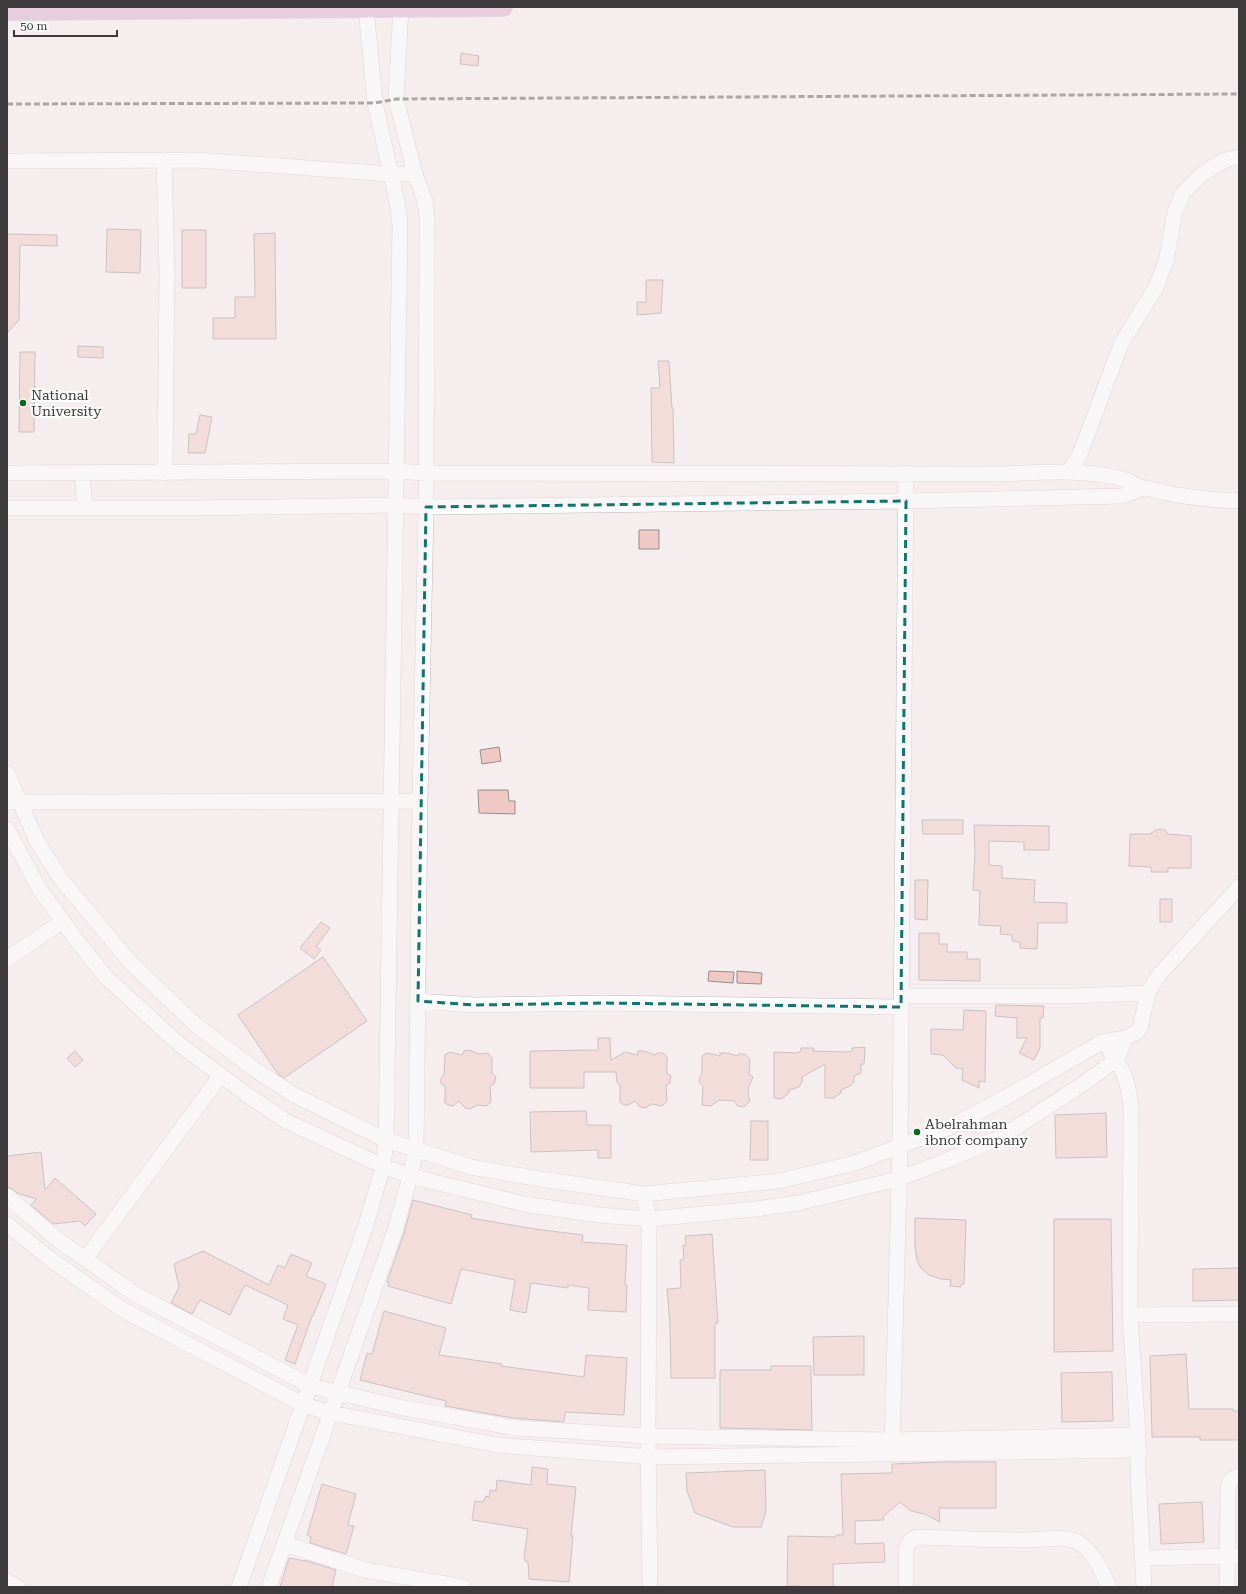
<svg xmlns="http://www.w3.org/2000/svg" width="1246" height="1594" viewBox="0 0 1246 1594" font-family="'Roboto Serif',serif">
  <style>
    .building { fill: #efcac4; stroke: #958d8b }
    .lines { fill: none; stroke-linecap: round; stroke-linejoin: round }
    .minor-casing { stroke: #c0b8ba; stroke-width: 16 }
    .major-casing { stroke: #cdcccc; stroke-width: 20 }
    .minor { stroke: #fff; stroke-width: 15 }
    .major { stroke: #d1aacc; stroke-width: 19 }
    .rail { stroke: #545051; stroke-width: 3; stroke-dasharray: 6 3; stroke-linecap: butt }
    .marked { fill: none; stroke: #0f766e; stroke-width: 3; stroke-dasharray: 8 5; stroke-linejoin: round }
    .poi-dot { fill: #086a16; stroke: #fff; stroke-width: 1.5 }
    .labels { text-anchor: middle; dominant-baseline: central; stroke-width: 4; stroke-linejoin: round; paint-order: stroke }
    .poi-label { font-size: 14px; fill: #3f3b3c; stroke: #fff; text-anchor: start }
  </style>
  <rect width="100%" height="100%" fill="#f6edef"/>
  <path class="building" d="M461 53 479 56 478 66 460 64Z
    M107 229 141 230 140 273 106 272Z
    M182 230H206V288H182Z
    M275 233 276 339H213V318H235V297H255L254 234Z
    M7 234 57 235V246L20 245 19 320 7 333Z
    M646 280H663L661 313 637 315V302H646Z
    M78 346 103 347V358L78 357Z
    M20 352H35L34 432H19Z
    M658 361H669L672 408H673L674 463 652 462 651 388H660Z
    M200 415 212 417 205 453H188L189 434H196Z
    M639 530H659V549H639Z
    M499 747 501 761 482 764 480 750Z
    M478 790H508L509 801H515V814L479 813Z
    M922 820H963V834H923Z
    M974 825 1049 826V850H1024V842L989 841V865L1002 866V878L1035 880 1034 902 1067 903V923H1038L1037 949 1020 948V942L1012 941V935L1000 934 1001 926 979 925 980 891 973 890 975 853Z
    M1161 829 1165 830 1168 834 1191 836V868H1168V872H1151V867L1129 866 1130 834H1150L1156 830Z
    M915 880H928L927 920 915 919Z
    M1160 899H1172V922H1160Z
    M321 922 330 928 316 947 321 950 314 959 300 948Z
    M919 933H939V944H947V952H967V959H980V981L919 980Z
    M323 957 367 1021 284 1078 278 1074 238 1015Z
    M709 971 734 972 733 983 708 981Z
    M737 971 762 973 761 984 737 983Z
    M996 1005 1044 1006 1043 1018H1040V1048L1034 1060 1019 1053 1027 1038H1017V1018L995 1016Z
    M964 1010 986 1011 985 1082 979 1081V1088L962 1080 963 1069 956 1068 943 1055 931 1054V1029L963 1030Z
    M598 1038H610L611 1060 625 1052 638 1055V1051H644L655 1055 657 1053H663L667 1057V1073L671 1076 670 1083 666 1085 667 1101 662 1106 652 1104 645 1108 640 1107 635 1101 628 1105H624L620 1102V1085L617 1083 616 1072H584V1088H530V1051L598 1050Z
    M865 1047 864 1064H861V1073L854 1076V1082L850 1086 841 1090V1093L834 1098H825V1064L802 1077V1082L799 1087 789 1090V1093L781 1099 774 1098V1052L796 1053 800 1052 801 1048H814L813 1051 848 1052 852 1051V1048Z
    M469 1050 479 1054 488 1053 492 1058V1073L496 1077 494 1084 490 1086 491 1102 486 1106 477 1105 470 1109 465 1108 459 1101 453 1106 448 1105 445 1103V1086L441 1084V1078L444 1075 445 1055 450 1052 462 1055 464 1051Z
    M75 1051 83 1060 75 1067 67 1058Z
    M707 1053 720 1056V1053H727L738 1056 739 1054H745L750 1059 749 1074 753 1077 749 1086 748 1094 750 1101 744 1107 738 1106 734 1101 719 1100 711 1106 702 1105 703 1086 699 1082 700 1077 702 1073V1056Z
    M586 1111 587 1125H611V1158H598V1150L531 1152 530 1112Z
    M1106 1113 1107 1157 1056 1158 1055 1115Z
    M751 1121H768V1160H750Z
    M41 1152 45 1190 55 1178 96 1214 85 1226 80 1221 53 1224 31 1205 36 1199 17 1193 13 1189 7 1187V1156Z
    M413 1200 472 1215 471 1218 535 1229 583 1235 582 1242 627 1245 625 1285H627L626 1312 588 1310 589 1288 568 1285V1288L531 1283 526 1313 510 1310 515 1280 461 1269 451 1304 388 1286 389 1282H387L404 1233Z
    M915 1218 966 1220 964 1284H961V1287L950 1286 951 1280 941 1279 929 1275 921 1268 917 1260 915 1246Z
    M1054 1219H1111L1113 1351 1054 1352Z
    M712 1234 718 1323H715V1378H671L670 1326 667 1289 681 1288 680 1260 684 1259 683 1245H686L685 1236Z
    M203 1251 269 1285 278 1265 285 1268 291 1254 312 1263 306 1276 326 1284 313 1316H312L295 1364 285 1360 298 1325 283 1319 288 1305 245 1285 230 1315 200 1300 192 1314 171 1303 179 1287 174 1264Z
    M1239 1268V1300L1193 1301V1269Z
    M384 1311 446 1328 439 1355 502 1364 501 1366 584 1377 586 1355 627 1358 624 1415 565 1412 564 1422 513 1418 445 1406 446 1401 360 1380 367 1353 372 1354Z
    M864 1336V1375H814L813 1337Z
    M1186 1354 1189 1409H1233V1411H1239V1440H1200V1437H1152L1150 1356Z
    M771 1366H811L812 1430 720 1428V1370H771Z
    M1112 1372 1113 1421 1062 1422 1061 1373Z
    M940 1462H996V1508H939L940 1522 925 1514 911 1511 900 1502 883 1517 884 1520 855 1521V1544L884 1543 885 1562 833 1564V1587L787 1586 788 1536 836 1537V1535H843L841 1474 892 1473V1464Z
    M532 1467 548 1469 547 1484 576 1487 571 1536H573L569 1582 529 1579 528 1562 525 1561 524 1558 528 1529 472 1520 475 1501 483 1502 486 1496 489 1497 490 1490 496 1491 497 1480 531 1485Z
    M765 1470 766 1511 761 1527H733L695 1513 687 1491 686 1473Z
    M322 1484 356 1494 348 1525 354 1526 346 1554 310 1543 311 1537 307 1535Z
    M1202 1502 1204 1542 1161 1544 1159 1504Z
    M289 1558 305 1561V1560L336 1570 332 1587H280Z"/>
  <g class="lines">
    <defs>
      <path id="minor" d="M164 160 167 271 165 473
        M7 161 198 160 390 174H415
        M1069 472 1080 454 1121 344 1156 287 1166 262 1175 212 1183 193 1202 174 1225 160 1239 157
        M7 473 396 471 426 473 1001 474C1040 472 1081 469 1120 478 1128 480 1136 486 1145 488 1175 496 1208 500 1239 501
        M82 473 85 508
        M7 508H197L396 505 426 507 906 501 1122 496 1144 488
        M7 773 37 841 60 878 130 962 196 1025 254 1069 294 1095 386 1140 471 1167 540 1179 644 1194 779 1181 855 1163 948 1128 1001 1100 1102 1042 1126 1038 1137 1032 1140 1028 1148 993 1158 976 1239 887
        M7 802 420 801
        M7 829 40 890 78 942 106 977 179 1044 246 1094 286 1121 383 1166 410 1176 524 1204 598 1215 649 1219 756 1209 798 1203 898 1179 945 1161 1001 1137 1080 1086 1117 1059 1126 1038
        M7 959 63 921
        M901 996H1072L1148 993
        M418 1001 474 1005 601 1003 901 1007
        M1110 1052C1125 1069 1129 1087 1131 1109L1130 1315 1138 1435V1473L1144 1587
        M644 1194 649 1219 648 1436 650 1587
        M7 1196 58 1240 135 1294 311 1386 399 1407 516 1428 648 1436 892 1440 1138 1435
        M7 1224 50 1259 123 1310 304 1405 331 1413 497 1445 649 1457 892 1454 1139 1450
        M85 1259 221 1075
        M1130 1315 1239 1314
        M892 1449 900 1147 906 473
        M285 1544 365 1570 463 1587
        M1142 1558 1239 1556
        M7 1581 18 1587
        M239 1587 366 1225 383 1166 386 1140 400 224 398 206 375 103 366 7
        M269 1587 395 1231 410 1176 416 1150 420 801 426 507 427 218 425 201 415 174 396 99 401 7
        M906 1587V1549L910 1541 916 1537C953 1538 990 1540 1027 1540 1043 1540 1066 1534 1081 1544 1095 1554 1102 1572 1109 1587
        M1227 1587 1228 1488 1231 1480 1239 1476"/>
      <path id="major" d="M7 11 503 7"/>
    </defs>
    <use href="#minor" class="minor-casing"/>
    <use href="#major" class="major-casing"/>
    <use href="#minor" class="minor"/>
    <use href="#major" class="major"/>
    <path class="rail" d="M7 104 375 103 396 99 1239 94"/>
  </g>
  <path d="M0 0H1246V1594H0ZM906 501 901 1007 601 1003 474 1005 418 1001 426 507Z" fill="#f6edef" fill-opacity=".55" fill-rule="evenodd"/>
  <path class="marked" d="M906 501 901 1007 601 1003 474 1005 418 1001 426 507Z"/>
  <g class="poi-dot">
    <circle cx="23" cy="403" r="4"/>
    <circle cx="917" cy="1132" r="4"/>
  </g>
  <g class="labels">
    <g class="poi-label">
      <text x="31" y="395">National<tspan x="31" dy="16">University</tspan></text>
      <text x="925" y="1124">Abelrahman<tspan x="925" dy="16">ibnof company</tspan></text>
    </g>
  </g>
  <rect width="1246" height="1594" fill="none" stroke="#3f3b3c" stroke-width="16"/>
  <path d="M14 30v6h103v-6" fill="none" stroke="#3f3b3c" stroke-width="2"/>
  <text x="20" y="30" font-size="12" fill="#3f3b3c" stroke="#ffffff" stroke-width="3" paint-order="stroke">50 m</text>
</svg>
